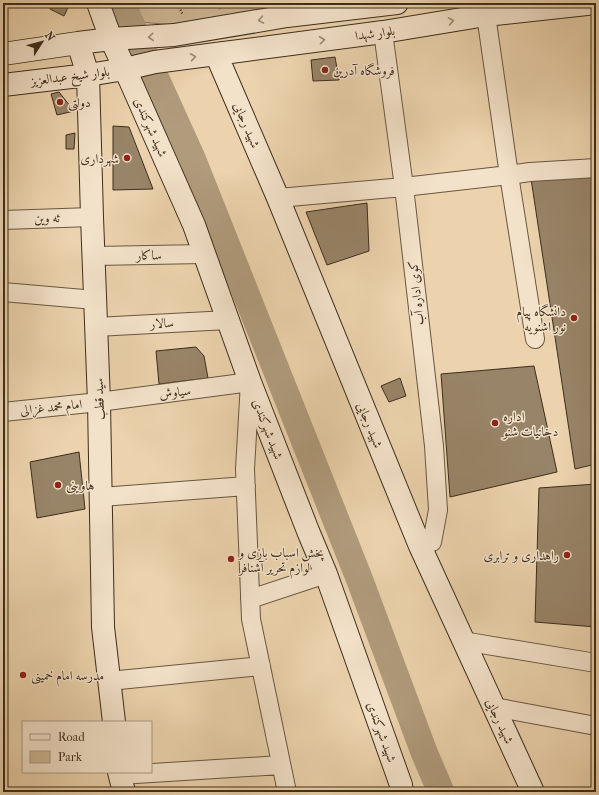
<svg xmlns="http://www.w3.org/2000/svg" width="599" height="795" viewBox="0 0 599 795" font-family="'IM FELL French Canon',Amiri,serif">
  <style>
    .green { fill: #ceb795; stroke: #867259 }
    .lines { fill: none; stroke-linecap: round; stroke-linejoin: round }
    .river { stroke: #b09b7c; stroke-width: 27 }
    .building { fill: #988468; stroke: #3d2e1d }
    .street-casing { stroke: #695741; stroke-width: 20 }
    .secondary-casing { stroke: #3d2e1d; stroke-width: 24 }
    .path { stroke: #3d2e1d; stroke-width: 2.5; stroke-dasharray: 1 2; stroke-linecap: butt }
    .street { stroke: #f3e2ca; stroke-width: 18 }
    .secondary { stroke: #f3e2ca; stroke-width: 22 }
    .oneway { stroke: #988874 }
    .poi-dot { fill: #8f2418; stroke: #f3e2ca; stroke-width: 1.5 }
    .labels { text-anchor: middle; dominant-baseline: central; stroke-width: 3; stroke-linejoin: round; paint-order: stroke }
    .street-label { font-size: 13px; fill: #3d2e1d; stroke: #f3e2ca }
    .poi-label { font-size: 13px; fill: #3d2e1d; stroke: #f3e2ca; text-anchor: start }
  </style>
  <rect width="100%" height="100%" fill="#ecd3ad"/>
  <filter id="stains"><feTurbulence type="fractalNoise" baseFrequency=".005" numOctaves="4"/><feColorMatrix values="0 0 0 0 .2 0 0 0 0 .09 0 0 0 0 .02 0 0 0 .5 -.17"/></filter>
  <radialGradient id="worn" r=".72"><stop offset=".6" stop-color="#630" stop-opacity="0"/><stop offset="1" stop-color="#630" stop-opacity=".3"/></radialGradient>
  <path class="green" d="M134 3H269L271 11 174 25 140 22Z"/>
  <g class="lines">
    <path class="river" d="M123 3 128 17 192 158 359 578 424 752 441 792"/>
  </g>
  <path class="building" d="M52 3H70L64 16 50 9Z
    M335 57 339 80 313 81 311 60Z
    M59 92 74 111 57 115 51 94Z
    M113 126 129 127 153 189 113 190Z
    M75 133 74 149H66V135Z
    M596 168V464L575 469 530 172Z
    M367 203 369 251 327 265 306 212Z
    M196 347 204 356 208 378 159 384 156 351Z
    M534 366 557 472 450 497 441 374Z
    M400 378 406 396 389 402 381 386Z
    M79 452 85 509 37 518 30 462Z
    M596 484V627L535 622 539 488Z"/>
  <g class="lines">
    <defs>
      <path id="street" d="M478 3 486 15 509 175 535 339
        M383 32 404 187 434 446 438 510 432 542 420 546
        M278 198 404 187 509 175 530 172 596 168
        M3 220 92 217
        M94 256 204 254
        M3 292 95 300
        M96 327 228 320
        M3 412 99 402 250 382 245 469 251 619 287 792
        M101 497 246 486
        M250 599 326 574
        M463 641 596 663
        M109 681 261 666
        M494 707 596 726
        M120 775 281 765"/>
      <path id="secondary" d="M98 3 111 39 125 69 194 225 250 382 308 531 326 574 401 785 402 792
        M78 43 88 75 92 217 99 402 103 627 114 722
        M3 54 78 43 111 39 174 35 287 16 397 3
        M216 54 278 198 420 546 533 792
        M3 85 88 75 125 69 155 62 216 54 383 32 486 15 596 3
        M119 772 124 792"/>
    </defs>
    <use href="#street" class="street-casing"/>
    <use href="#secondary" class="secondary-casing"/>
    <path class="path" d="M181 3 178 5 183 15
      M218 3 220 9"/>
    <use href="#street" class="street"/>
    <use href="#secondary" class="secondary"/>
  </g>
  <defs><path id="oneway-chevron" d="M-2-3.5L2.5 0L-2 3.5" fill="none" stroke-width="1.6" stroke-linecap="round" stroke-linejoin="round"/></defs>
  <g class="oneway">
    <use href="#oneway-chevron" transform="translate(261 20) rotate(170)"/>
    <use href="#oneway-chevron" transform="translate(451 21) rotate(-10)"/>
    <use href="#oneway-chevron" transform="translate(151 37) rotate(175)"/>
    <use href="#oneway-chevron" transform="translate(322 40) rotate(-7)"/>
    <use href="#oneway-chevron" transform="translate(193 57) rotate(-8)"/>
  </g>
  <g class="poi-dot">
    <circle cx="325" cy="70" r="4"/>
    <circle cx="60" cy="102" r="4"/>
    <circle cx="127" cy="158" r="4"/>
    <circle cx="574" cy="318" r="4"/>
    <circle cx="495" cy="423" r="4"/>
    <circle cx="58" cy="485" r="4"/>
    <circle cx="567" cy="555" r="4"/>
    <circle cx="231" cy="559" r="4"/>
    <circle cx="23" cy="675" r="4"/>
  </g>
  <g class="labels">
    <g class="street-label">
      <text transform="translate(375 33) rotate(-8)">بلوار شهدا</text>
      <text transform="translate(70 76) rotate(-7)">بلوار شیخ عبدالعزیز</text>
      <text transform="translate(247 125) rotate(67)">شهید رجایی</text>
      <text transform="translate(151 127) rotate(66)">شهید شهرکندی</text>
      <text transform="translate(47 218) rotate(-2)">ئه وین</text>
      <text transform="translate(149 255) rotate(-1)">ساکار</text>
      <text transform="translate(416 293) rotate(-96)">کوی اداره آب</text>
      <text transform="translate(162 323) rotate(-3)">سالار</text>
      <text transform="translate(175 392) rotate(-7)">سیاوش</text>
      <text transform="translate(99 399) rotate(-92)">سید قطب</text>
      <text transform="translate(51 407) rotate(-6)">امام محمد غزالی</text>
      <text transform="translate(370 425) rotate(68)">شهید رجایی</text>
      <text transform="translate(268 429) rotate(69)">شهید شهرکندی</text>
      <text transform="translate(500 721) rotate(65)">شهید رجایی</text>
      <text transform="translate(382 732) rotate(70)">شهید شهرکندی</text>
    </g>
    <g class="poi-label">
      <text x="333" y="70">فروشگاه آدرین</text>
      <text x="68" y="102">دولتی</text>
      <text x="119" y="158" text-anchor="end">شهرداری</text>
      <text x="566" y="311" text-anchor="end">دانشگاه پیام<tspan x="566" dy="15">نور اشنویه</tspan></text>
      <text x="503" y="416">اداره<tspan x="503" dy="15">دخانیات شنو</tspan></text>
      <text x="66" y="485">هاوینی</text>
      <text x="239" y="552">پخش اسباب بازی و<tspan x="239" dy="15">لوازم تحریر آشنافر</tspan></text>
      <text x="559" y="555" text-anchor="end">راهداری و ترابری</text>
      <text x="31" y="675">مدرسه امام خمینی</text>
    </g>
  </g>
  <rect width="599" height="795" fill="none" stroke="#ecd3ad" stroke-width="16"/>
  <rect x="4" y="4" width="591" height="787" fill="none" stroke="#3d2e1d" stroke-width="2"/>
  <rect x="8" y="8" width="583" height="779" fill="none" stroke="#3d2e1d"/>
  <rect x="22" y="721" width="130" height="52" fill="#f3e2ca" stroke="#aa9a85"/>
  <rect x="30" y="734" width="20" height="6" fill="#f3e2ca" stroke="#aa9a85"/>
  <text x="58" y="741" font-size="12" fill="#3d2e1d">Road</text>
  <rect x="30" y="751" width="20" height="12" fill="#ceb795" stroke="#aa9a85"/>
  <text x="58" y="761" font-size="12" fill="#3d2e1d">Park</text>
  <g transform="translate(42 42) rotate(54)" stroke="#f3e2ca" stroke-width="3" paint-order="stroke">
  <path d="M0-3L7 15L0 10L-7 15Z" fill="#3d2e1d"/>
  <text y="-6" font-size="11" font-weight="bold" text-anchor="middle" fill="#3d2e1d">N</text>
  </g>
  <rect width="100%" height="100%" filter="url(#stains)"/>
  <rect width="100%" height="100%" fill="url(#worn)"/>
</svg>
